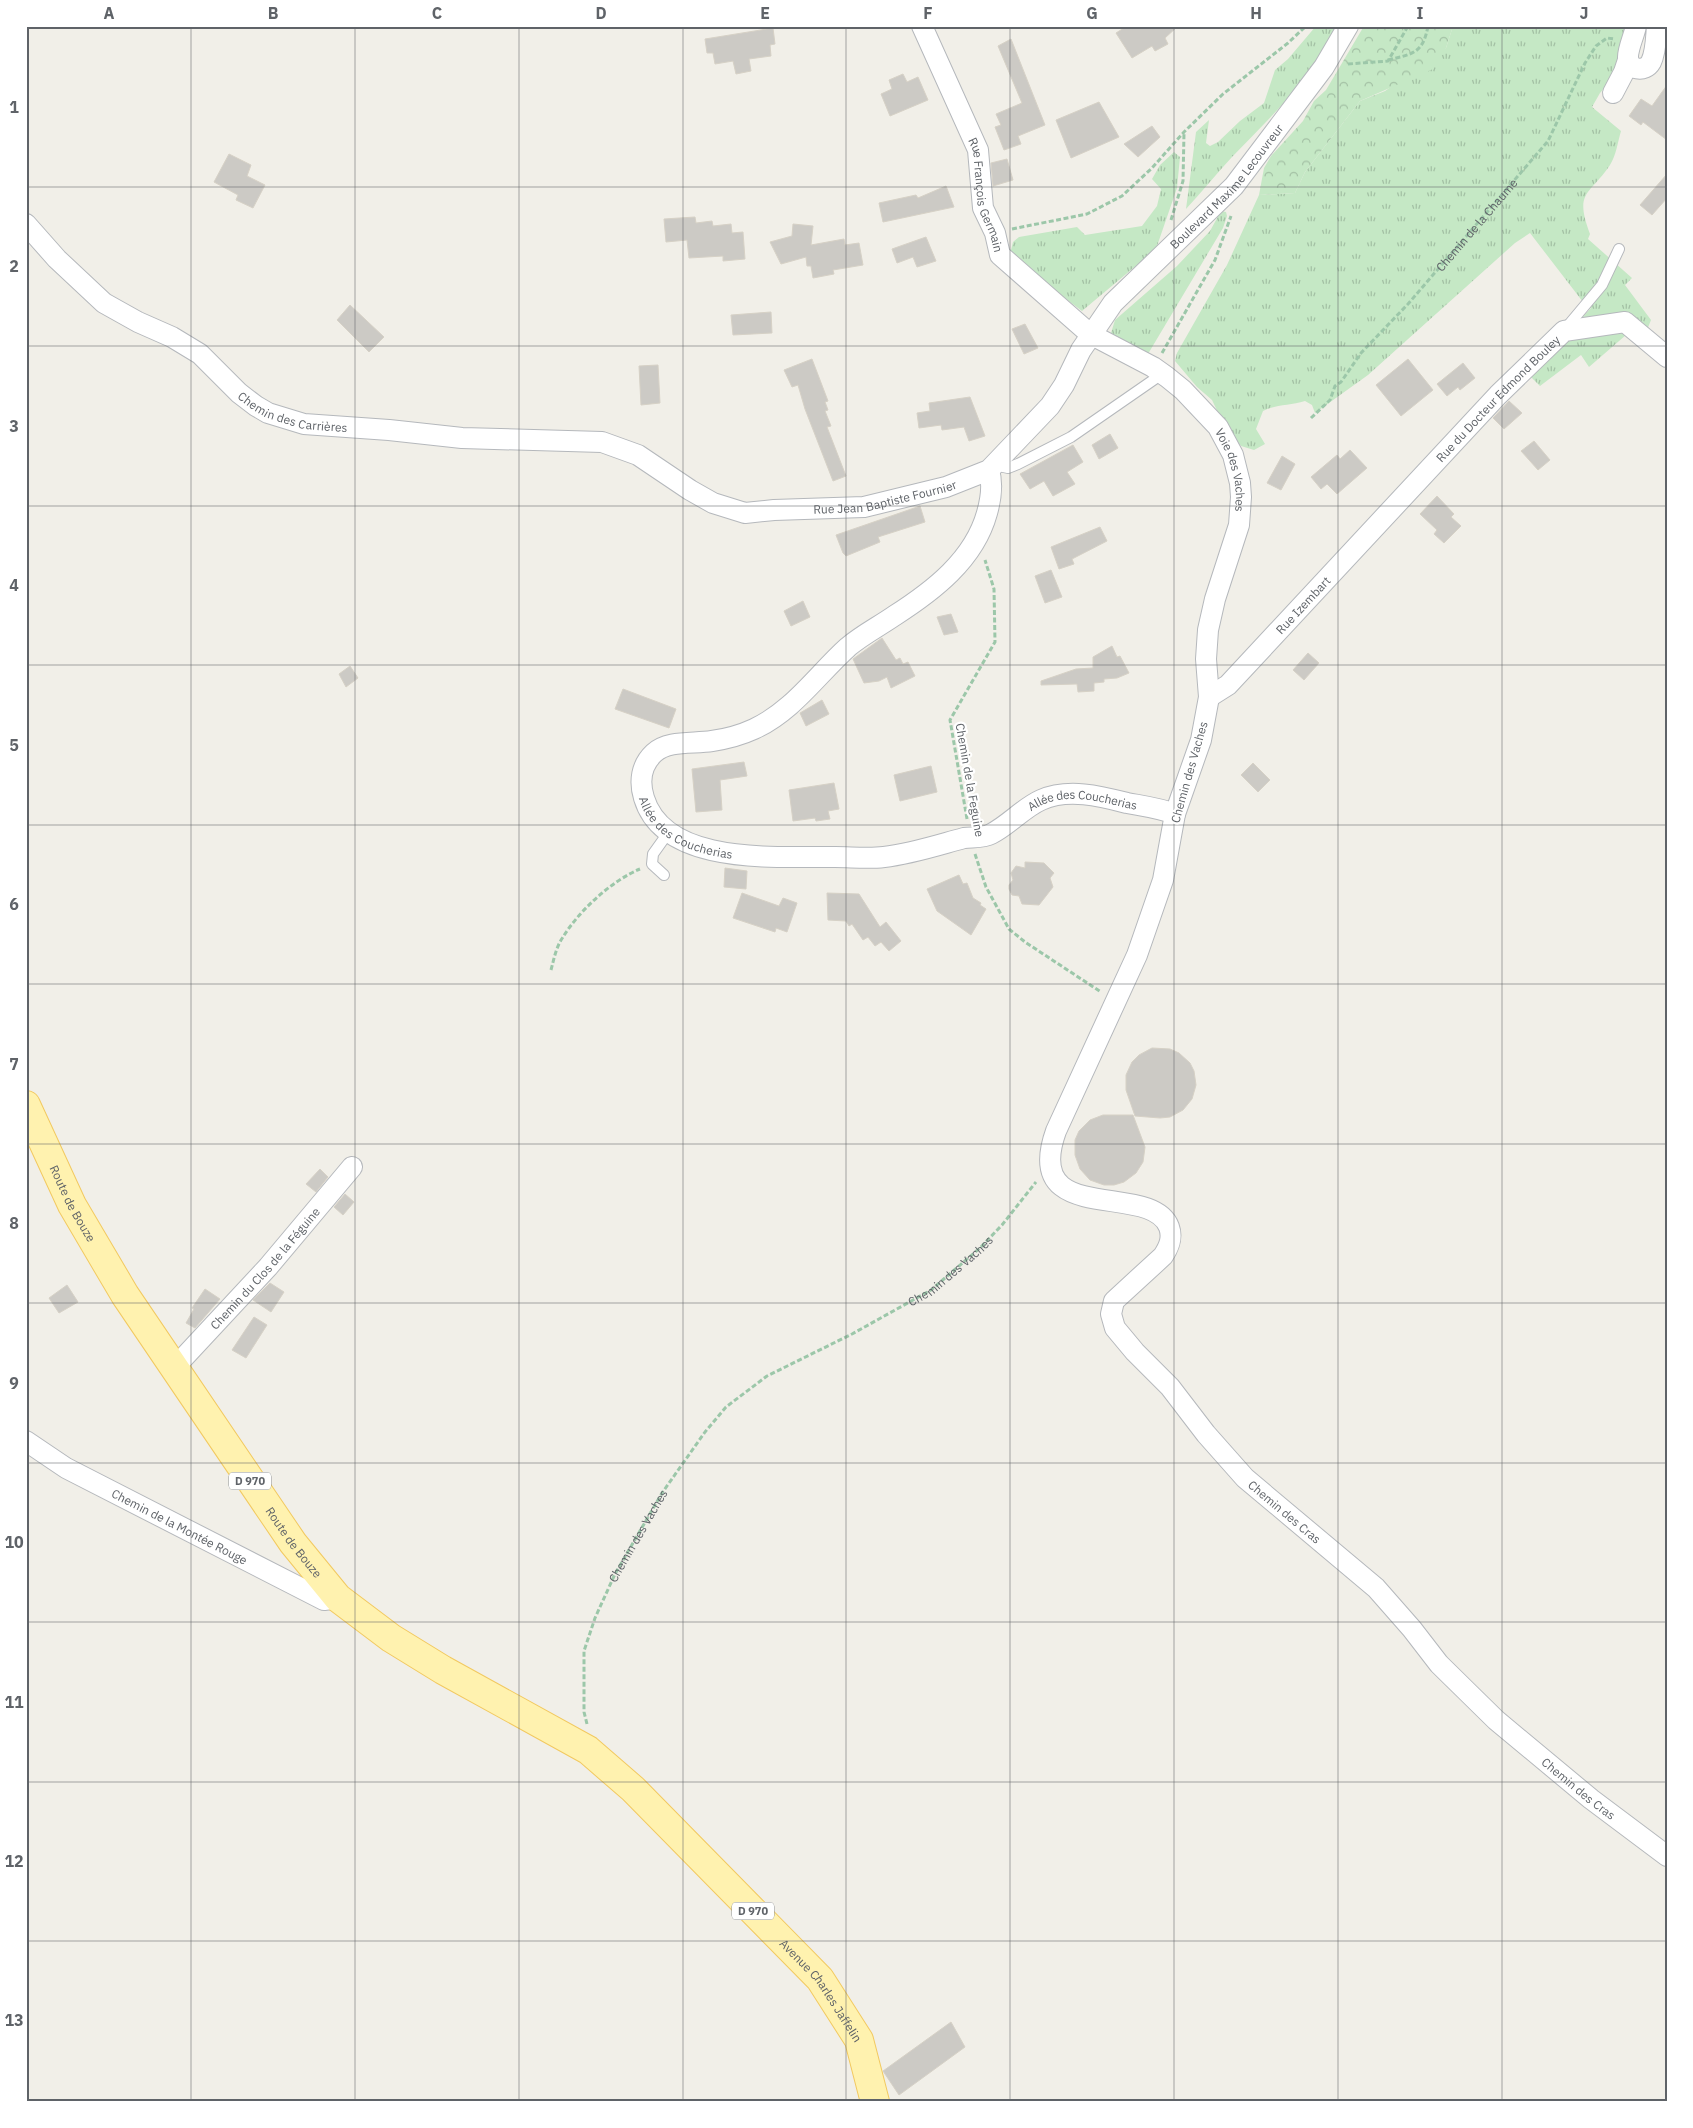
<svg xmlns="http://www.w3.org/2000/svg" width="1693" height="2128" viewBox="0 0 1693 2128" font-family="'IBM Plex Sans',sans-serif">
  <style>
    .grass { fill: url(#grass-tufts) }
    .forest { fill: url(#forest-crowns) }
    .building { fill: #cccac5; stroke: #d6d1c6 }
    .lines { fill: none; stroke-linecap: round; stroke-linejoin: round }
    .lane-casing { stroke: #b5b8bc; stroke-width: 12 }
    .street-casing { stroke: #b5b8bc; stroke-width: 22 }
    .primary-casing { stroke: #f2c960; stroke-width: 30 }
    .path { stroke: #9cc7a9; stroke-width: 3; stroke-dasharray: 5 2.5; stroke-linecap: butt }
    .lane { stroke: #fff; stroke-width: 10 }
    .street { stroke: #fff; stroke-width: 20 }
    .primary { stroke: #fff2af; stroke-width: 28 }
    .grid { fill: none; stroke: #5f6368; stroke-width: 1; stroke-opacity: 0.55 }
    .labels { text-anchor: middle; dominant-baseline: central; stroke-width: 4.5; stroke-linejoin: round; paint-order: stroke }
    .shield { fill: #fff; stroke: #8f9295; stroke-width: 1 }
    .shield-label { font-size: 11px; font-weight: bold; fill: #5f6368 }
    .street-label { font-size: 12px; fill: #5f6368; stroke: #fff }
    .neatline { fill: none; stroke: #5f6368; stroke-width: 2 }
    .grid-label { font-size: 16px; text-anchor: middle; font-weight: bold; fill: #5f6368 }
  </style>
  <defs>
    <pattern id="grass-tufts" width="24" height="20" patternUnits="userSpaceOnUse" patternTransform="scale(1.25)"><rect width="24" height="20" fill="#c5e8c5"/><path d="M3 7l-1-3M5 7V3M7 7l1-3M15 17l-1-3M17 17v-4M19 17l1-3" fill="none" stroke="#a3c0a4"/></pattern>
    <pattern id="forest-crowns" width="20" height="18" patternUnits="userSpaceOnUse" patternTransform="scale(1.25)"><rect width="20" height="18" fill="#c5e8c5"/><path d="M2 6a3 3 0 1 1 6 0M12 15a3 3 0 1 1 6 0" fill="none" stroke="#a3c0a4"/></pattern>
  </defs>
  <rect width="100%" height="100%" fill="#f1efe8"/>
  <path class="grass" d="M1316 26H1339C1313 78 1271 116 1232 157 1216 174 1202 192 1186 209L1196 132 1209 120 1206 143 1210 146 1218 142 1240 121 1264 103 1275 70 1288 59Z
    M1453 26H1628L1613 78 1600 93 1592 107 1621 131C1618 141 1616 156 1610 165 1589 196 1574 191 1590 234L1588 239 1632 278 1625 285 1651 320 1641 345 1626 335 1589 367 1581 355 1540 386 1529 375 1591 308 1583 302 1530 233 1515 243 1368 375 1315 413 1312 405 1305 401C1290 406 1276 404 1263 411L1256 429 1265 444 1254 450 1241 446 1223 423 1212 400 1197 387 1175 361 1177 353 1227 265 1259 195 1295 193 1305 172 1360 101 1385 91 1446 48Z
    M1174 152 1180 157 1177 188 1156 249 1082 311 1018 263 1010 254 1013 242 1019 237 1077 227 1085 235 1142 226 1157 206 1161 189 1152 179 1160 165Z
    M1221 211 1226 212 1227 216 1223 228 1148 354 1133 348 1111 333 1115 320 1177 266 1210 231Z"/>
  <path class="forest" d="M1364 26H1453L1446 48 1433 69 1360 101 1305 172 1295 193 1259 195 1264 168 1271 156 1303 121 1314 101 1326 90Z"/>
  <path class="building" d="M1127 26H1178L1165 38 1168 44 1155 51 1152 46 1132 58 1116 33Z
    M773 28 775 44 770 45 771 56 749 59 751 71 736 74 733 61 715 64 713 53H707L705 39Z
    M1011 39 1045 125 1018 136 1021 144 1004 150 995 127 1001 125 996 114 1022 103 998 46Z
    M903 74 907 82 918 77 928 100 890 116 881 94 892 89 889 80Z
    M1667 85V140L1643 122 1641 125 1629 116 1641 99 1652 106Z
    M1099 102 1119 137 1071 158 1056 120Z
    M1152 126 1160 137 1138 157 1124 144Z
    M229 154 251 165 247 176 265 185 253 208 236 200 238 195 214 182Z
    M1007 159 1013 180 993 186 991 163Z
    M1667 174V198L1652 215 1640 205Z
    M946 186 954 207 883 222 879 203 916 195 918 198Z
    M695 217 696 223 712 221 713 226 731 224 732 233 743 232 745 259 723 261V256L689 258 687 240 666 242 664 219Z
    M793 224 813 226 811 245 844 239 845 245 859 243 863 265 833 270 834 274 813 278 811 266H807L806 257 781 264 770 242 792 236Z
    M926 237 936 261 917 267 913 257 897 263 892 249Z
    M350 305 384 337 369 352 337 320Z
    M771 312 772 333 733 335 731 315Z
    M1025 324 1038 348 1024 354 1012 329Z
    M812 359 828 401 825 402 828 410 825 411 831 426 827 427 846 476 833 481 805 409 798 385 792 387 784 370Z
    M1408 359 1433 390 1401 416 1376 385Z
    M1463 363 1475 378 1460 390 1458 387 1447 396 1437 384Z
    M658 365 660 403 641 405 639 366Z
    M970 397 985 436 969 441 964 427 942 430 941 425 919 428 917 413 930 411 929 403Z
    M1509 401 1522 413 1504 429 1493 418Z
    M1110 434 1118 448 1099 459 1092 445Z
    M1534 441 1550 460 1538 470 1521 451Z
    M1073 445 1083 462 1067 472 1075 484 1053 496 1044 481 1030 489 1020 474Z
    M1350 450 1367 468 1337 494 1327 484 1321 489 1311 477 1337 455 1340 459Z
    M1282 456 1295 464 1281 490 1267 483Z
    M1437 496 1454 514 1451 517 1461 526 1444 543 1434 534 1437 530 1420 514Z
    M920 506 925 522 878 537 880 542 846 556 843 553 836 535Z
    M1100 527 1107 541 1072 559 1074 564 1059 569 1051 547Z
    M1051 570 1062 597 1045 603 1035 576Z
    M803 601 810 617 791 626 784 611Z
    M951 614 958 632 944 635 937 617Z
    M882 638 896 660 900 658 903 664 908 662 915 676 891 688 887 677 879 681 864 683 853 659Z
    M1112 646 1117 657 1120 656 1129 673 1117 678 1104 679V682L1094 683V691L1078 692 1077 684 1041 685V681L1076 669 1093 668V657Z
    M1308 653 1319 663 1304 680 1293 670Z
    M350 666 358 678 346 687 339 674Z
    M623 689 676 709 669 728 615 709Z
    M822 700 829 714 806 726 800 713Z
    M744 762 747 776 720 780 722 810 696 812 692 769Z
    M1253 763 1270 780 1258 792 1241 775Z
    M931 766 937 792 900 801 894 775Z
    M834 783 839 809 828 811 830 819 816 821 815 818 793 821 789 790Z
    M1025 862 1044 863 1054 873 1050 878 1053 887 1039 905 1022 904 1019 896 1012 895 1009 889V885L1013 880 1011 873 1016 866 1025 868Z
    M725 868 747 871 746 889 724 887Z
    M959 875 963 884 967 883 973 898 981 903 980 905 986 909 971 935 937 911 927 889Z
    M742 893 779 906 783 898 797 903 787 932 776 928 775 932 733 918Z
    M827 893 859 894 880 927 886 922 901 941 889 951 881 942 875 946 868 937 863 940 852 924 849 926 846 921 828 920Z
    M1152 1048 1170 1049 1179 1053 1190 1063 1194 1071 1196 1085 1192 1099 1183 1110 1170 1117 1160 1118 1135 1116 1126 1090V1075L1132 1062 1139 1055Z
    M1103 1115H1133L1145 1147 1143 1162 1136 1173 1124 1182 1114 1185H1104L1090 1180 1080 1169 1075 1155V1140L1079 1131 1090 1120Z
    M320 1169 328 1177 316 1192 306 1184Z
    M345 1194 354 1202 343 1215 334 1207Z
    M270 1283 284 1292 271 1312 253 1300Z
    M67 1285 78 1302 59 1313 49 1298Z
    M205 1289 220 1299 195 1328 186 1323 194 1309 192 1308Z
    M254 1317 267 1325 246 1358 232 1350Z
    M951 2022 965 2047 899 2095 883 2071Z"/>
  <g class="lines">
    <defs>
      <path id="lane" d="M1566 328 1602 285 1619 249
        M994 465 1008 468 1018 464 1071 437 1162 374
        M664 875 652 864 653 854 668 833"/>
      <g id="street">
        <path id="s3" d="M922 26 978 150 983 208 995 233 1000 255 1090 334 1153 367 1167 377 1183 390 1218 427 1233 455 1240 483 1241 497 1239 525 1215 599 1208 630 1206 659 1209 697 1201 740 1175 814 1163 880 1137 955 1056 1131C1021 1229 1151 1180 1169 1227 1173 1238 1169 1247 1163 1256L1114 1301 1111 1314 1115 1328 1135 1352 1170 1387 1206 1434 1245 1478 1376 1588 1412 1629 1439 1664 1496 1720 1591 1799 1667 1856"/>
        <path d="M1636 26C1634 36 1628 48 1628 57 1628 70 1645 73 1651 62 1656 52 1656 37 1657 26"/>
        <path d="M1613 93 1624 72 1628 60"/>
        <path id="s4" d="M26 224 57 259 104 303 138 322 172 337 200 354 239 393 256 406 268 413 304 424 389 430 462 438 602 442 638 455 690 490 713 503 745 513 774 510 864 507 946 487 989 470 1050 406 1064 385 1081 350 1113 303 1234 186 1324 67 1348 26"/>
        <path id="s5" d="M989 470C993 484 991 499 987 513 974 560 933 591 894 616 878 627 862 635 848 647 817 675 793 711 754 729 741 735 726 739 712 741 693 744 668 740 654 753 641 765 639 782 644 798 665 867 779 856 835 857 851 857 868 859 884 857 911 854 938 845 964 838 973 837 984 838 991 834 1009 825 1023 808 1041 800 1068 788 1100 796 1127 803 1143 806 1159 808 1175 814"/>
        <path id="s6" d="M1209 697 1228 685 1498 395 1564 331 1625 322 1667 357"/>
        <path id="s7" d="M174 1368 268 1267 352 1167"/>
        <path id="s8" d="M26 1441 66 1468 324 1600 338 1598"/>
      </g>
      <g id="primary">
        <path id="s9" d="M26 1105 72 1205 125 1295 293 1543 338 1598 391 1638 443 1670 588 1750 633 1789 820 1979 859 2040 875 2102"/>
      </g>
    </defs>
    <use href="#lane" class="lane-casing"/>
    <use href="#street" class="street-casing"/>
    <use href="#primary" class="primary-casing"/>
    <g class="path">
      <path d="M1388 60C1412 54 1423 54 1428 26"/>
      <path d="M1348 64 1388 61 1408 26"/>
      <path d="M1171 220 1183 181 1184 133"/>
      <path d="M1012 229 1087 214 1122 196 1152 168 1184 132 1223 94 1288 43 1306 26"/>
      <path d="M1162 353 1215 260 1231 216"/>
      <path id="s1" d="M1311 418 1330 400 1335 386 1341 382 1361 353 1408 304 1548 141 1585 63 1596 46 1607 38 1615 39"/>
      <path d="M967 819 950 720 995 642 994 589 985 560"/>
      <path d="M975 854 986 887 1009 929 1025 942 1101 992"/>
      <path d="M551 970C554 959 556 947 563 937 579 911 611 881 640 869"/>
      <path id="s2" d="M587 1724 584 1712V1651L595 1618 615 1574 662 1493 705 1432 726 1407 767 1376 852 1334 931 1290 980 1248 1002 1225 1036 1182"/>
    </g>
    <use href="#lane" class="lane"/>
    <use href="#street" class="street"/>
    <use href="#primary" class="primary"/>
  </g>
  <path class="grid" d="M191 26V2102M355 26V2102M519 26V2102M683 26V2102M846 26V2102M1010 26V2102M1174 26V2102M1338 26V2102M1502 26V2102M26 187H1667M26 346H1667M26 506H1667M26 665H1667M26 825H1667M26 984H1667M26 1144H1667M26 1303H1667M26 1463H1667M26 1622H1667M26 1782H1667M26 1941H1667"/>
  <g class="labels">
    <g class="shield">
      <rect x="229" y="1472.5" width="42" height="17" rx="4"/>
      <rect x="732" y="1902.5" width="42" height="17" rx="4"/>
    </g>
    <g class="shield-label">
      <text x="250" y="1481">D 970</text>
      <text x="753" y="1911">D 970</text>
    </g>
    <g class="street-label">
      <text stroke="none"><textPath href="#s4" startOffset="1430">Boulevard Maxime Lecouvreur</textPath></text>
      <text stroke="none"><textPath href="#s3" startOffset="182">Rue François Germain</textPath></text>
      <text stroke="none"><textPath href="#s1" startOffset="256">Chemin de la Chaume</textPath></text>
      <text stroke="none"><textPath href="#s6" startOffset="416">Rue du Docteur Edmond Bouley</textPath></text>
      <text stroke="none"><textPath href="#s4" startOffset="334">Chemin des Carrières</textPath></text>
      <text stroke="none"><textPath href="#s3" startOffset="570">Voie des Vaches</textPath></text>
      <text stroke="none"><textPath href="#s4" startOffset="949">Rue Jean Baptiste Fournier</textPath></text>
      <text stroke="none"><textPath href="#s6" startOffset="132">Rue Izembart</textPath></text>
      <text transform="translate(1189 772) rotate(-74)">Chemin des Vaches</text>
      <text transform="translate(970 780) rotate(80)">Chemin de la Feguine</text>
      <text stroke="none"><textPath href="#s5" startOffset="994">Allée des Coucherias</textPath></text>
      <text stroke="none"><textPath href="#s5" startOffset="574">Allée des Coucherias</textPath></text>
      <text stroke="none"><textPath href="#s9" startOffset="109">Route de Bouze</textPath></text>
      <text stroke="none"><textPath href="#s7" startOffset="135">Chemin du Clos de la Féguine</textPath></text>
      <text stroke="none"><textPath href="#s2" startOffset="621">Chemin des Vaches</textPath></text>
      <text stroke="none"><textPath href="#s3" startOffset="1820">Chemin des Cras</textPath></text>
      <text stroke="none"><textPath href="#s8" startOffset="176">Chemin de la Montée Rouge</textPath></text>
      <text stroke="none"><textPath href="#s2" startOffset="201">Chemin des Vaches</textPath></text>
      <text stroke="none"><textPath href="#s9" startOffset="514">Route de Bouze</textPath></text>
      <text stroke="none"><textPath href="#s3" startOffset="2225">Chemin des Cras</textPath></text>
      <text stroke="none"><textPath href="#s9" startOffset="1214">Avenue Charles Jaffelin</textPath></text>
    </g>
  </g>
  <rect width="1693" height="2128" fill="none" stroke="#ffffff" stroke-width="55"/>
  <rect x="28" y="28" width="1638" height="2072" class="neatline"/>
  <g class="grid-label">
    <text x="109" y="19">A</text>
    <text x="273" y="19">B</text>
    <text x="437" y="19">C</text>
    <text x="601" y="19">D</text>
    <text x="765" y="19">E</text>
    <text x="928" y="19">F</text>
    <text x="1092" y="19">G</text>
    <text x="1256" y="19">H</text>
    <text x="1420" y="19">I</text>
    <text x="1584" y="19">J</text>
    <text x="14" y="113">1</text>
    <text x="14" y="272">2</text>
    <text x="14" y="432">3</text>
    <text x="14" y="591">4</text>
    <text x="14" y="751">5</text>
    <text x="14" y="910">6</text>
    <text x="14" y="1070">7</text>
    <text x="14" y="1229">8</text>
    <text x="14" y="1389">9</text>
    <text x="14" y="1548">10</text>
    <text x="14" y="1708">11</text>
    <text x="14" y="1867">12</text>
    <text x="14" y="2026">13</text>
  </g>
</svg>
